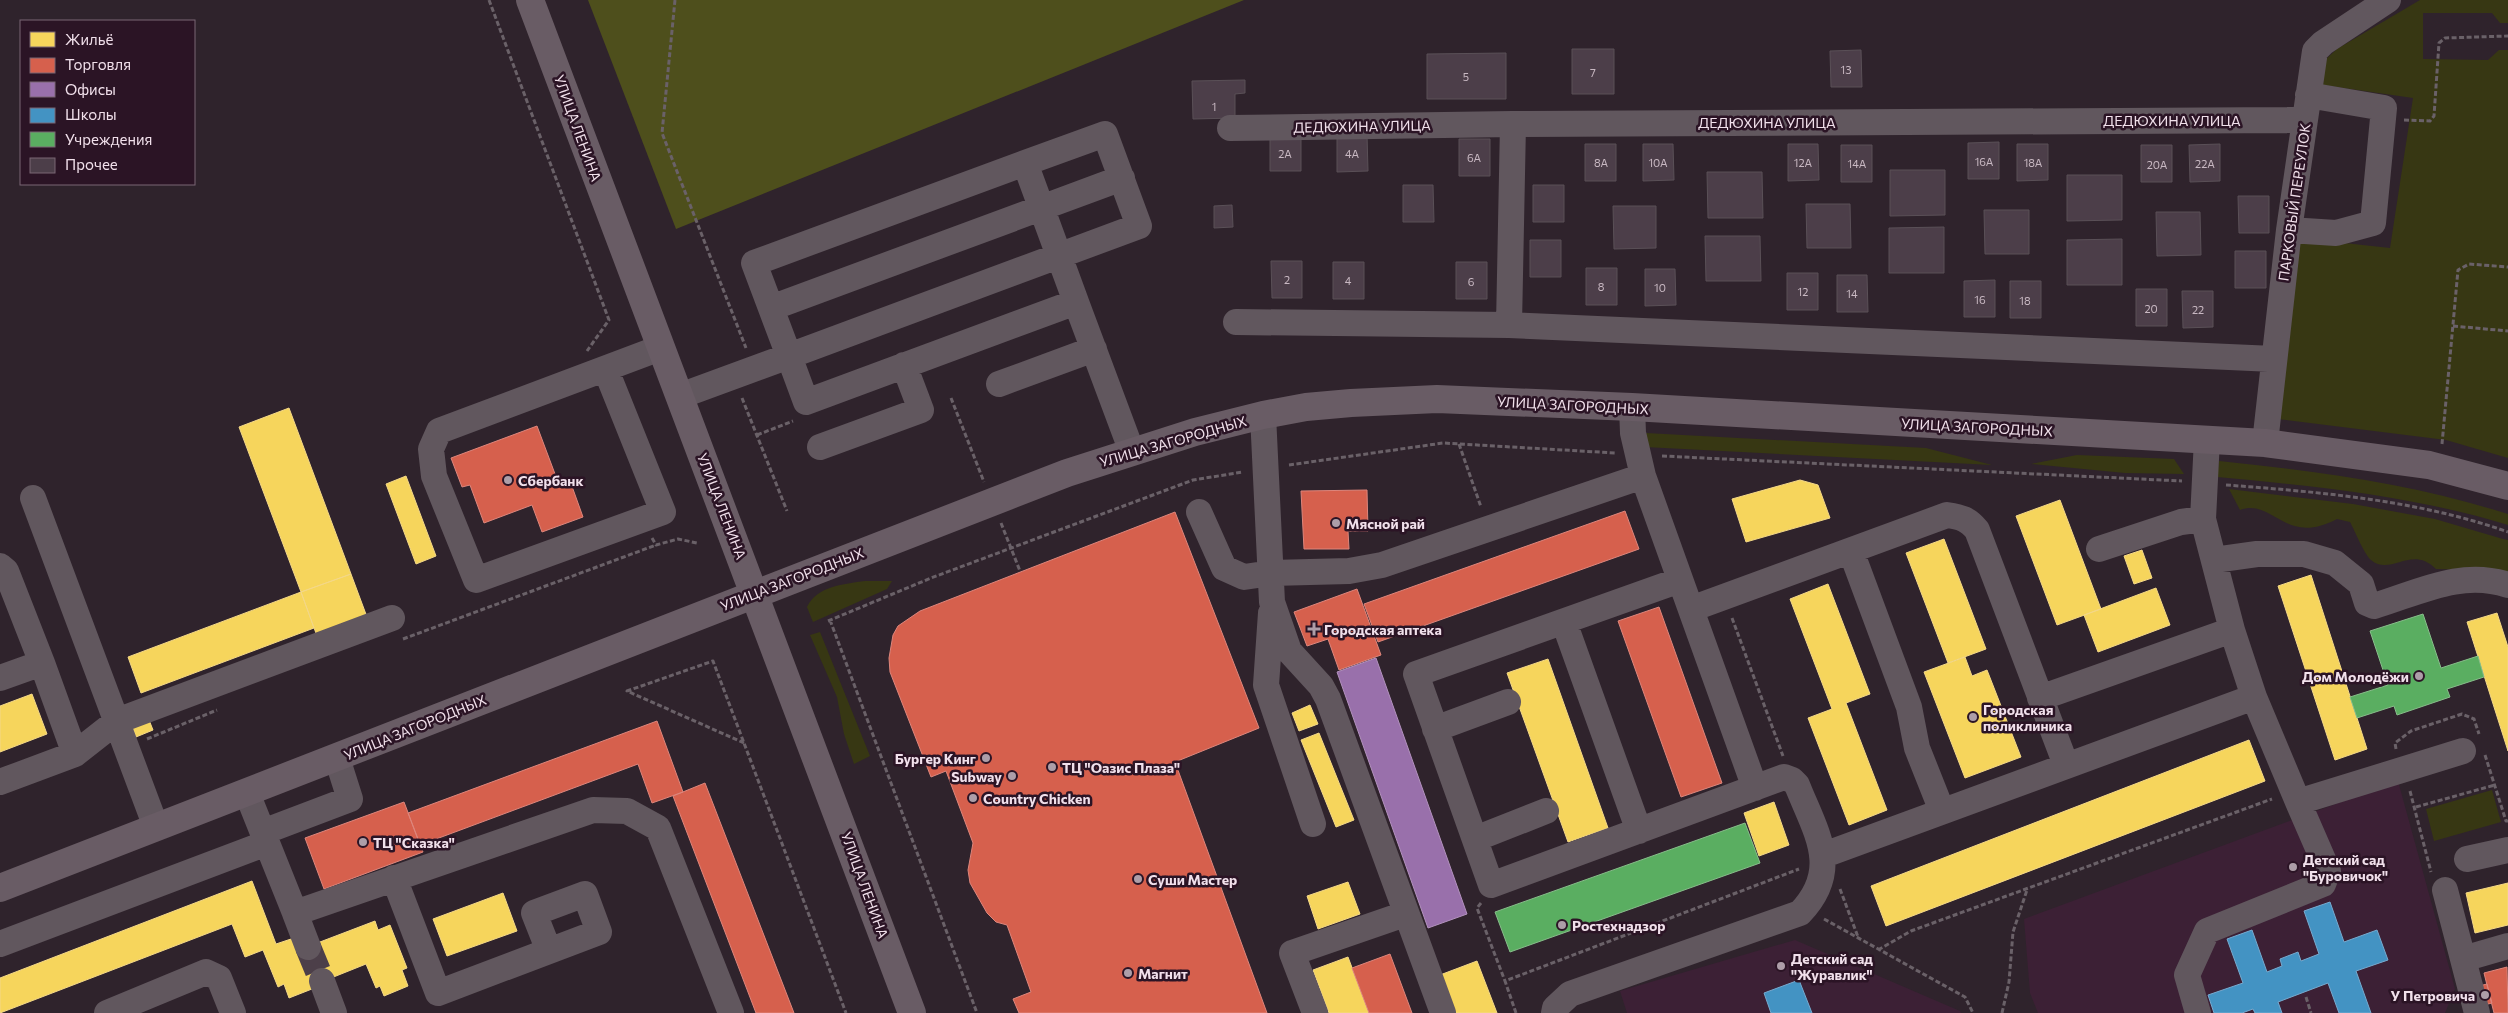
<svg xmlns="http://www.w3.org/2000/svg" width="2508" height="1013" viewBox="0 0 2508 1013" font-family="Commissioner,sans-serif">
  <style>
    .built { fill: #3c2035 }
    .green { fill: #373713 }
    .forest { fill: #4e4f1c }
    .homes { fill: #f6d55c; stroke: #f4d887 }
    .shops { fill: #d6604d; stroke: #de867c }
    .offices { fill: #9970ab; stroke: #b392be }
    .schools { fill: #4393c3; stroke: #77aacf }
    .public { fill: #5aae61; stroke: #87bd8a }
    .building { fill: #4c3e49; stroke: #5a5057 }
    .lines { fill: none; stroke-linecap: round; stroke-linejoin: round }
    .minor-tunnel { stroke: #4c3f49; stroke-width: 26; stroke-dasharray: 26 13; stroke-linecap: butt }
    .path { stroke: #6a6168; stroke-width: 3; stroke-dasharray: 5 2.5; stroke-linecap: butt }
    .minor { stroke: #61575e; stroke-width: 26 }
    .major { stroke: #695c65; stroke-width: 28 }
    .poi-dot { fill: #ad9ea8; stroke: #2b1425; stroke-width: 2 }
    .labels { text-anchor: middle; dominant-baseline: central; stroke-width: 5; stroke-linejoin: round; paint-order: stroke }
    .number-label { font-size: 11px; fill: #c8b8c2 }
    .street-label { font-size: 14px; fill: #f1e0eb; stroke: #2b1425 }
    .poi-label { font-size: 14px; font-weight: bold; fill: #f1e0eb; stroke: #2b1425; text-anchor: start }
  </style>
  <rect width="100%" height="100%" fill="#2f232c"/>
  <path class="built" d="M2398 781 2455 989 2445 1013H2038L2030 993 2024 919Z
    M1795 940 1960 1011 1961 1013H1627L1620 991Z"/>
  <path class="green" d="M2420 0H2508V23H2500L2492 13H2423V59L2488 60 2499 50H2508V458L2446 440 2278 419 2300 244 2335 242 2390 248 2413 98 2323 85 2325 60 2337 49Z
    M1646 433 1926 448 1992 465 1645 447Z
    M2077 455 2174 459 2184 474 2125 473 2031 464Z
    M2219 461C2317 471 2414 484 2508 514V525C2414 496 2315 486 2217 477Z
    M2229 489 2353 504 2435 519 2503 539 2508 540V575L2485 570 2436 569C2411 544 2391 577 2371 560 2364 554 2355 531 2350 522L2337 519C2284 547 2274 498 2240 510Z
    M865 581H892L887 589 813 622 807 607C817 586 844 584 865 581Z
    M820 632 870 756 854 764 844 734 837 697 810 635Z
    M2492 790 2501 822 2434 841 2426 809Z"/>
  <path class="forest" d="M588 0H1244L676 229Z"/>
  <path class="homes" d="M289 408 351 574 301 592 239 427Z
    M406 476 436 556 416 564 386 484Z
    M1800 480 1818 485 1830 518 1746 542 1732 499Z
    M2060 500 2101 609 2057 625 2016 516Z
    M1944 539 1986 649 1948 663 1906 553Z
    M2142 550 2152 578 2134 584 2124 556Z
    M351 574 367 617 317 636 301 592Z
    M2311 575 2367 749 2335 760 2278 586Z
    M1828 584 1870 694 1846 703 1887 810 1849 825 1808 718 1832 709 1790 599Z
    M2156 588 2170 625 2098 652 2084 615Z
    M301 592 314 628 141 693 128 657Z
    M2497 613 2508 647V751L2467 622Z
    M1965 657 1972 676 1987 670 2021 757 1965 778 1924 672Z
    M1548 659 1608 828 1568 842 1507 673Z
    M32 694 47 734 0 752V706Z
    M1310 705 1318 724 1299 731 1292 713Z
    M147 715 153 730 136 737 130 721Z
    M1319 733 1354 820 1336 827 1301 740Z
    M2249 740 2265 781 1886 926 1871 886Z
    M1774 802 1789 845 1759 856 1744 813Z
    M252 881 276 944 294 938 299 950 375 921 378 930 390 925 407 968 402 970 408 986 384 996 380 986 376 988 366 964 316 984 317 987 289 998 284 984 278 987 263 950 245 957 232 924 0 1013V978Z
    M1348 882 1360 914 1318 929 1307 896Z
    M2508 883V925L2475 933 2466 893Z
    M503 893 517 931 447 956 433 919Z
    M1348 957 1369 1013H1329L1313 970Z
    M1477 961 1497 1013H1455L1440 975Z"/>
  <path class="shops" d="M537 426 558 482 569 478 583 517 542 532 532 505 484 523 470 485 462 487 451 458Z
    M1367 490 1368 531H1348L1349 549H1304L1301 491Z
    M1625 511 1639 549 1378 642 1364 604Z
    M1175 512 1259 728 1175 762 1267 1013H1019L1013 999 1031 992 1007 925 996 922 987 913 970 883 968 870 973 843 946 771 931 777 890 672 889 658 893 635 898 626 920 611Z
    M1357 589 1381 655 1339 670 1328 639 1307 646 1294 612Z
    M1659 607 1722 783 1681 797 1618 621Z
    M657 721 683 792 652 803 638 764 420 845 408 813Z
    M705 783 794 1013H756L673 796Z
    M404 802 423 852 324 889 305 838Z
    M1390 954 1412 1013H1369L1352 968Z
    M2507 967 2508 1013H2494L2484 973Z
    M2487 984 2492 1003 2484 1005 2479 986Z"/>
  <path class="offices" d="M1376 658 1467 914 1428 928 1337 672Z"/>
  <path class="schools" d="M2330 902 2344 942 2377 930 2388 960 2356 971 2371 1013H2339L2328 983 2278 1002 2282 1013H2255L2253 1009 2242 1013H2214L2208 995 2243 983 2227 939 2252 930 2267 972 2282 966 2280 959 2298 952 2301 961 2319 954 2304 911Z
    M1799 980 1812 1013H1771L1764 993Z"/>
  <path class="public" d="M2423 614 2441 668 2478 656 2484 677 2447 689 2450 697 2397 715 2394 706 2357 718 2350 697 2388 685 2370 631Z
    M1745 823 1760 863 1510 952 1495 912Z"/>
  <path class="building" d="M1572 49H1614V94H1572Z
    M1861 50 1862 87H1831L1830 51Z
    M1506 53V99H1427V54Z
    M1245 80V93L1235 94V118L1193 119 1192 81Z
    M1301 134V171H1270V135Z
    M1337 135H1367L1368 171 1337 172Z
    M1459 139H1490V176H1459Z
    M1999 142V179H1968V143Z
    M1585 144H1616V181H1585Z
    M1643 144H1673L1674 180 1643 181Z
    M1788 144H1818L1819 180 1788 181Z
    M2017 144H2048V180L2017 181Z
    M2220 144V181L2190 182 2189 145Z
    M1841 145H1872V182H1841Z
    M2141 145H2172V182H2141Z
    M1890 170H1945V215L1890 216Z
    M1707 172H1762L1763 218H1708Z
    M2067 175H2122V220L2067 221Z
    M1403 185H1433L1434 222H1403Z
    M1533 185H1564V222H1533Z
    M2238 196H2269V233H2239Z
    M1806 204H1850L1851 248H1807Z
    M1232 205 1233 227 1214 228V206Z
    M1613 206H1656V248L1614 249Z
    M1984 210H2029V254H1985Z
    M2156 212H2200L2201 255 2157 256Z
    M1944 227V273H1889V228Z
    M1705 236H1760L1761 281H1706Z
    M2122 239V285H2067V240Z
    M1530 240H1561V277H1530Z
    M2235 251H2266V288H2235Z
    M1271 261H1302V298H1272Z
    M1333 262H1364V299H1333Z
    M1456 262H1487V299H1456Z
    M1586 268H1617V305H1586Z
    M1645 269H1675L1676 305 1645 306Z
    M1787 273H1818V310H1787Z
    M1837 275H1867L1868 312H1837Z
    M1995 280V317H1964V281Z
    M2010 281H2041V318H2010Z
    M2136 289H2167V326H2136Z
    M2182 291H2213V327L2183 328Z"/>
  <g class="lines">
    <path class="minor-tunnel" d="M308 947 322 981"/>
    <path class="path" d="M489 0 609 320 587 351
      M675 0 662 133 746 348
      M2404 120 2430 121 2434 116 2439 43 2445 38 2508 36
      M2453 326 2508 331
      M742 398 787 511
      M951 398 984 482
      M757 435 793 421
      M1459 444 1481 507
      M2442 444 2458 270 2469 264 2508 267
      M1662 456 2182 481
      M1289 465 1443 443 1615 453
      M2226 485C2320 492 2418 500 2508 532
      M1001 523 1020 571
      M652 538 656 545 678 539 697 543
      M1732 618 1783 756
      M830 620 977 1013
      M828 621 931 578 1193 480 1243 472
      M403 639 656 545
      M147 739 217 710
      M744 743 627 691 713 661 846 1013
      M2396 749 2395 743 2411 731 2462 714 2474 719 2479 734
      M2485 755 2506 821H2508
      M2410 791 2431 872
      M2416 807 2495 785
      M1840 889 1858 937
      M1481 903 1477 908 1505 981
      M1824 919 1965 997 1973 1013
      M1878 950 1911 931 2272 799
      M2306 997 2311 1013
      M1516 1013 1505 981 1799 869
      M2002 1013 2009 982 2013 932 2027 890"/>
    <path class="minor" d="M1230 128 1513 124 2305 120
      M1025 163 1105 134 1139 226 789 356 754 263 1025 163C1042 209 1059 255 1076 302
      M2289 230 2336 233 2373 223 2384 108 2308 95
      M771 308 1122 178
      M1236 322 1509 325 2274 359
      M1509 325 1513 124
      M606 370 663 512 476 580 434 476 431 449 439 431 660 348
      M999 384 1094 349
      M680 396 789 356 806 402 1076 302 1132 452
      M1632 407 1633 433 1643 476 1755 788
      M1263 415 1272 602 1289 651 1321 686 1328 699 1443 1013
      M2265 443 2289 230 2315 51 2323 43 2388 0
      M820 447 921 410 904 365
      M33 498 156 827
      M1199 512 1224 568 1244 577 1271 573 1349 571 1382 565 1643 476
      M2099 549 2181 522 2203 519
      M1851 551 1909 707 1917 748 1942 811
      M2214 560 2257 554H2304L2335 563 2361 584 2367 603 2374 606C2418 593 2461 569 2508 585
      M0 566 6 571 42 663 0 678
      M1691 609 1947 515C1961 517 1968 519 1977 530L2066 765
      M1271 613 1266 685 1313 824
      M1564 622 1639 831
      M42 663 75 754
      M2254 697 2298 802 2463 751
      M2040 698 2232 630
      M1435 729 1508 702
      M0 782 75 754 117 721 392 618
      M247 793 295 913 593 810 627 811 658 828 731 1013
      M263 832 350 799 337 758
      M1475 839 1546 811
      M1824 855 2254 697 2232 630 2203 519 2207 439
      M2467 859 2508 850
      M394 878 438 993 599 932 585 894 534 913 549 951
      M2445 890 2463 959
      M295 913 308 947
      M0 944 267 843
      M322 981 334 1013
      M107 1013 206 972 219 978 233 1013
      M1315 1013 1292 953 1405 914
      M1554 1013 1555 1008 1570 994 1800 913C1842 869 1816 833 1797 785L1792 780 1784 777 1491 885 1416 674 1680 580
      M2198 1013 2187 975 2207 931 2323 884 2328 871 2298 802
      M2477 1013 2463 959 2508 946"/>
    <path class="major" d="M530 0 912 1013
      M0 888 1067 473 1195 432 1263 415 1306 407 1351 403 1437 399 1632 407 2265 443 2429 465 2508 486"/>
  </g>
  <g class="poi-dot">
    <circle cx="508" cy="480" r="5"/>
    <circle cx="1336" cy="523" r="5"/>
    <path d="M1311.5 621.5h5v5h5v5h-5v5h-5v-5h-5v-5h5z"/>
    <circle cx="2419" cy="676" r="5"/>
    <circle cx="1973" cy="717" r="5"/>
    <circle cx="986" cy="758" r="5"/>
    <circle cx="1052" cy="767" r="5"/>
    <circle cx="1012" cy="776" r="5"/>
    <circle cx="973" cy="798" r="5"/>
    <circle cx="363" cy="842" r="5"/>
    <circle cx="2293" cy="867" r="5"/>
    <circle cx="1138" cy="879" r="5"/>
    <circle cx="1562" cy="925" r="5"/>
    <circle cx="1781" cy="966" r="5"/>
    <circle cx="1128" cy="973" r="5"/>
    <circle cx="2485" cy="995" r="5"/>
  </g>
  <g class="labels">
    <g class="number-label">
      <text x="1846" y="69">13</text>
      <text x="1593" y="72">7</text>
      <text x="1466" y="76">5</text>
      <text x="1214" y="106">1</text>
      <text x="1285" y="153">2А</text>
      <text x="1352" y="153">4А</text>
      <text x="1474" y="157">6А</text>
      <text x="1984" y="161">16А</text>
      <text x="1601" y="162">8А</text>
      <text x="1658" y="162">10А</text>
      <text x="1803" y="162">12А</text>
      <text x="2033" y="162">18А</text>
      <text x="1857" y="163">14А</text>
      <text x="2205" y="163">22А</text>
      <text x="2157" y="164">20А</text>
      <text x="1287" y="279">2</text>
      <text x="1348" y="280">4</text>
      <text x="1471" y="281">6</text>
      <text x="1601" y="286">8</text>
      <text x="1660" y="287">10</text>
      <text x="1803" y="291">12</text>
      <text x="1852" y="293">14</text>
      <text x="1980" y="299">16</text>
      <text x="2025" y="300">18</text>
      <text x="2151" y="308">20</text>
      <text x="2198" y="309">22</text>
    </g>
    <g class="street-label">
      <text x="2172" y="120">ДЕДЮХИНА УЛИЦА</text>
      <text x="1767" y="122">ДЕДЮХИНА УЛИЦА</text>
      <text transform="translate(1362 126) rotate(-1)">ДЕДЮХИНА УЛИЦА</text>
      <text transform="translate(578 128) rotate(70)">УЛИЦА ЛЕНИНА</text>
      <text transform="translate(2294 202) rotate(-82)">ПАРКОВЫЙ ПЕРЕУЛОК</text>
      <text transform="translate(1573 405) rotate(3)">УЛИЦА ЗАГОРОДНЫХ</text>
      <text transform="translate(1977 427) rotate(3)">УЛИЦА ЗАГОРОДНЫХ</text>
      <text transform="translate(1173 441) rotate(-16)">УЛИЦА ЗАГОРОДНЫХ</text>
      <text transform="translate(722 506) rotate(69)">УЛИЦА ЛЕНИНА</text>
      <text transform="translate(792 579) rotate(-21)">УЛИЦА ЗАГОРОДНЫХ</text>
      <text transform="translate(415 727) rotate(-22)">УЛИЦА ЗАГОРОДНЫХ</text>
      <text transform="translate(865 885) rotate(70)">УЛИЦА ЛЕНИНА</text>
    </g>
    <g class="poi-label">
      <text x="518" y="480">Сбербанк</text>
      <text x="1346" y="523">Мясной рай</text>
      <text x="1324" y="629">Городская аптека</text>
      <text x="2409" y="676" text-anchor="end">Дом Молодёжи</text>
      <text x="1983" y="709">Городская<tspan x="1983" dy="16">поликлиника</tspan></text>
      <text x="976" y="758" text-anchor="end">Бургер Кинг</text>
      <text x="1062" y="767">ТЦ "Оазис Плаза"</text>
      <text x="1002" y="776" text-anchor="end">Subway</text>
      <text x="983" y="798">Country Chicken</text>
      <text x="373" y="842">ТЦ "Сказка"</text>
      <text x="2303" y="859">Детский сад<tspan x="2303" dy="16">"Буровичок"</tspan></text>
      <text x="1148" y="879">Суши Мастер</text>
      <text x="1572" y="925">Ростехнадзор</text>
      <text x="1791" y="958">Детский сад<tspan x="1791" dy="16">"Журавлик"</tspan></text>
      <text x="1138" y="973">Магнит</text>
      <text x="2475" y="995" text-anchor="end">У Петровича</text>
    </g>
  </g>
  <rect x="20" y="20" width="175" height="165" fill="#2b1425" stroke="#7a6674"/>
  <rect x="30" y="32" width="25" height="15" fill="#f6d55c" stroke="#7a6674"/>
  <text x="65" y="45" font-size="15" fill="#f1e0eb">Жильё</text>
  <rect x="30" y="58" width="25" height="15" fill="#d6604d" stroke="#7a6674"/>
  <text x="65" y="70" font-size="15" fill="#f1e0eb">Торговля</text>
  <rect x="30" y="82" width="25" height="15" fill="#9970ab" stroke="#7a6674"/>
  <text x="65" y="95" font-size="15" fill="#f1e0eb">Офисы</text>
  <rect x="30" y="108" width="25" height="15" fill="#4393c3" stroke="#7a6674"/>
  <text x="65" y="120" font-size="15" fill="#f1e0eb">Школы</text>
  <rect x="30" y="132" width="25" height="15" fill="#5aae61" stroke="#7a6674"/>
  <text x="65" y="145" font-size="15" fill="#f1e0eb">Учреждения</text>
  <rect x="30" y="158" width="25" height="15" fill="#4c3e49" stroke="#7a6674"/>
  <text x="65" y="170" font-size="15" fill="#f1e0eb">Прочее</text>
</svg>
